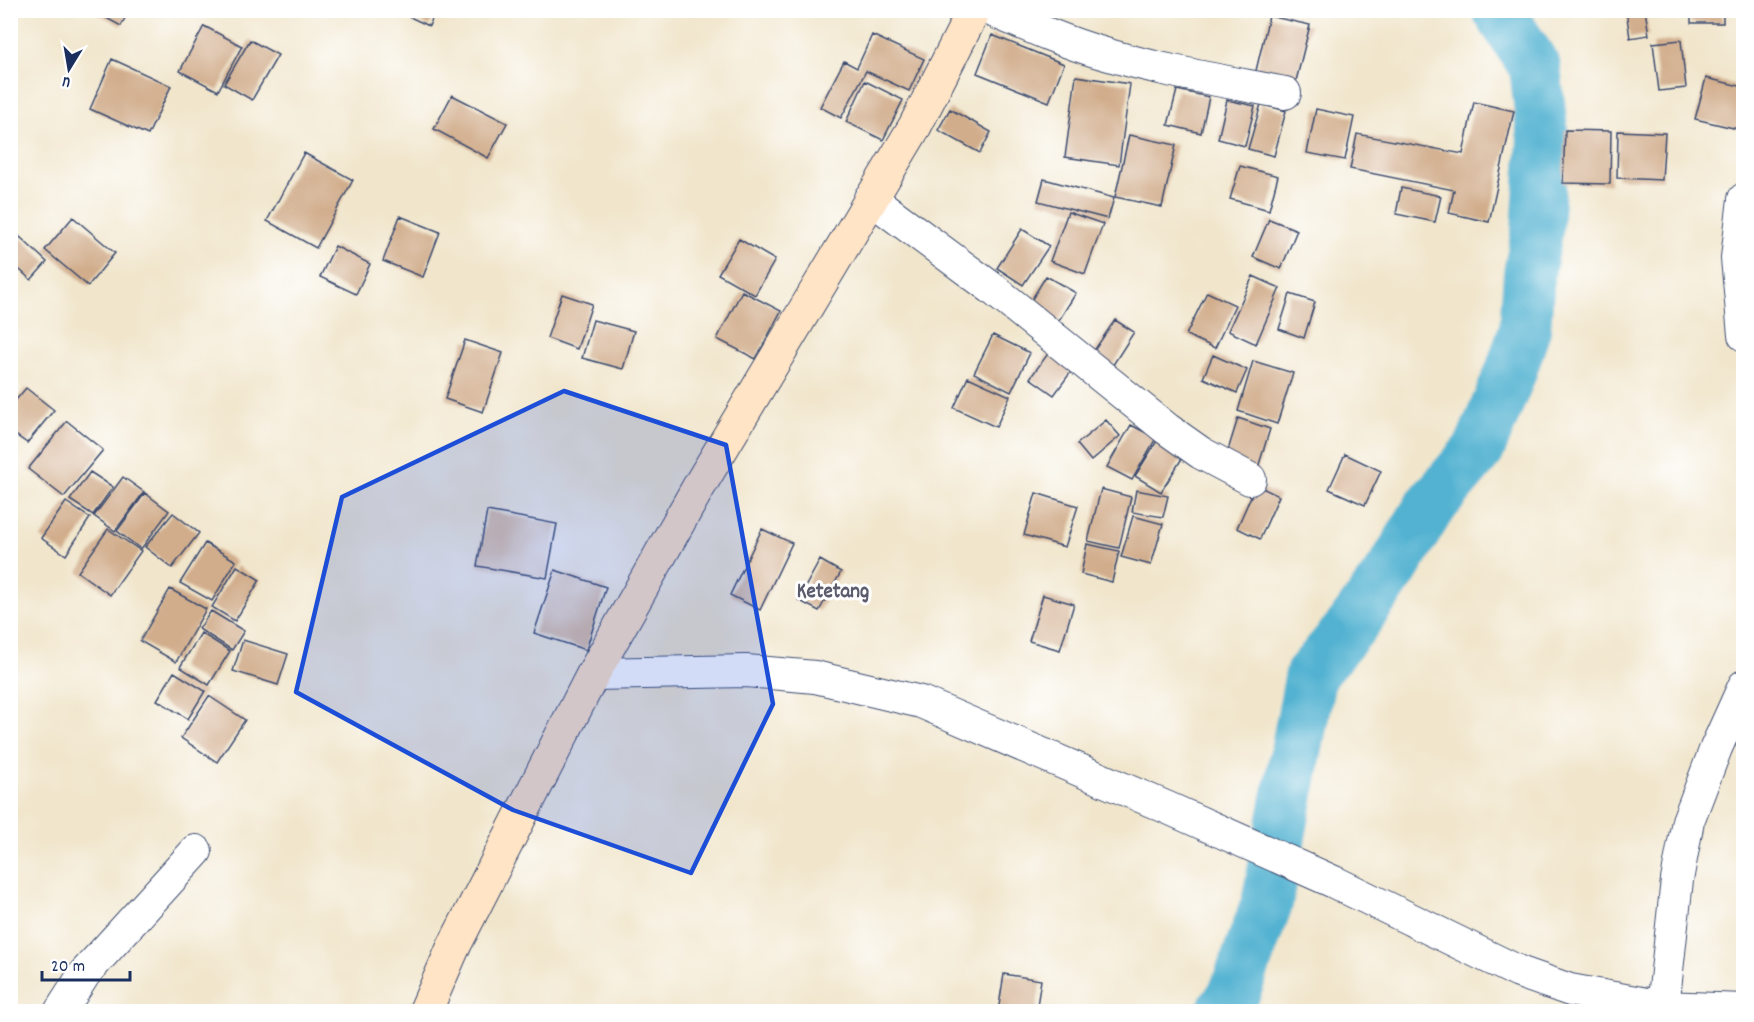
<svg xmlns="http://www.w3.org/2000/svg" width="1754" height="1022" viewBox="0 0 1754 1022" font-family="Dekko,sans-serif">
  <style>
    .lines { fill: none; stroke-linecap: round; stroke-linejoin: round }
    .river { stroke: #52b2d1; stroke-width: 52 }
    .building { fill: #d1ad8c }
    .street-casing { stroke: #3b4a6e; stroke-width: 34 }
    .secondary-casing { stroke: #3b4a6e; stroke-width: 35 }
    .street { stroke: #fff; stroke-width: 32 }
    .secondary { stroke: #ffe4c6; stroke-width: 33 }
    .marked { fill: #1d4ed8; fill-opacity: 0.2; stroke: #1d4ed8; stroke-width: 4.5; stroke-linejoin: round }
    .labels { text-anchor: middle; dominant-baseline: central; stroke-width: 6; stroke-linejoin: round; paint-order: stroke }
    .quarter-label { font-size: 21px; font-weight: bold; fill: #5b5b6e; stroke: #fff }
  </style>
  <rect width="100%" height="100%" fill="#fff"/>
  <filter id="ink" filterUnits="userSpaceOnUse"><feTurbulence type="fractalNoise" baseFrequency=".0167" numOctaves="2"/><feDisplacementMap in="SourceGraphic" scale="12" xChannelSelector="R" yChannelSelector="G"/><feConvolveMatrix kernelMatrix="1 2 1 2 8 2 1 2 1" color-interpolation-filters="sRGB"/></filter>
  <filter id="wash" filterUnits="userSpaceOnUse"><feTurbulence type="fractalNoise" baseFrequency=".008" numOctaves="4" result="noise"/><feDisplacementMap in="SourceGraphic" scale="24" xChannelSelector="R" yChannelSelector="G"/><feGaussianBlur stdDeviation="1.35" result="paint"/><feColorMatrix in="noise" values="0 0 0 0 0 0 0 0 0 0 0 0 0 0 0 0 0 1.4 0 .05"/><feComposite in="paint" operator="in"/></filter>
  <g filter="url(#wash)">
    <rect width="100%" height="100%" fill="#f1e6cc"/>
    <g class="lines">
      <path class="river" d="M1222 1012 1234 994 1267 903 1311 674 1350 628 1392 570 1429 508 1479 449 1510 374 1525 329 1529 274 1537 231 1543 139 1535 67 1498 10"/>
    </g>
    <g id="blocks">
      <path class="building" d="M99 10H129L121 26 97 13Z
        M395 10H436L429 26Z
        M909 10H931L927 19Z
        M1626 10H1645L1649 35 1630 38Z
        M1691 10H1723V23H1691Z
        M1269 16 1310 25 1294 89 1254 79Z
        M204 26 242 46 218 91 180 71Z
        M872 35 924 59 909 91 866 71 841 118 820 107 844 61 857 68Z
        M992 35 1064 64 1049 102 977 73Z
        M250 40 278 55 252 100 224 84Z
        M1681 40 1686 88 1659 91 1653 43Z
        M112 59 171 86 148 135 90 109Z
        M1076 76 1130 84 1119 165 1065 157Z
        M1706 78 1744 87 1742 130 1695 119Z
        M865 81 903 100 883 140 846 122Z
        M1177 90 1209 97 1201 133 1168 125Z
        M452 95 507 123 488 158 434 129Z
        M1227 100 1255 106 1245 146 1218 139Z
        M1474 102 1514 111 1489 222 1449 213 1454 190 1350 169 1357 134 1463 154Z
        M1261 104 1286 111 1274 156 1248 149Z
        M950 109 991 132 980 153 938 130Z
        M1316 109 1354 117 1345 160 1307 153Z
        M1565 130 1611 131 1610 184 1563 183Z
        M1618 131 1665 133 1662 180 1617 178Z
        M1129 135 1176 145 1162 207 1115 197Z
        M304 153 353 180 316 248 267 221Z
        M1240 166 1278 176 1269 210 1230 199Z
        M1044 179 1114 198 1108 219 1038 201Z
        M1401 188 1441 196 1435 222 1396 214Z
        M1068 212 1103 224 1085 274 1050 261Z
        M400 216 440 232 423 277 383 261Z
        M73 217 115 253 88 286 45 250Z
        M1269 219 1297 230 1281 269 1253 257Z
        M1022 229 1049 246 1023 285 997 268Z
        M20 237 47 262 31 280 10 261V246Z
        M739 239 775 260 755 295 718 274Z
        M335 246 370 264 356 294 320 277Z
        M1046 276 1076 293 1056 325 1027 307Z
        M1253 276 1280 288 1256 344 1228 331Z
        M742 291 781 311 756 359 717 339Z
        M1207 292 1235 305 1215 348 1186 335Z
        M562 294 592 304 577 349 547 338Z
        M1290 294 1315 302 1304 338 1279 329Z
        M593 320 634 331 623 369 582 358Z
        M1115 320 1134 332 1111 368 1091 355Z
        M993 335 1030 353 1011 392 974 373Z
        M465 340 503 353 483 412 445 399Z
        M1053 347 1076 365 1054 395 1030 378Z
        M1213 355 1247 370 1237 393 1203 378Z
        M1253 361 1293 373 1277 424 1238 411Z
        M968 377 1010 396 996 427 954 408Z
        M26 388 54 410 27 443 10 431V407Z
        M1238 418 1270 429 1257 471 1225 460Z
        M1106 420 1120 436 1091 461 1077 444Z
        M67 421 103 450 64 497 28 469Z
        M1131 425 1156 438 1132 480 1107 467Z
        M1160 436 1186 452 1161 492 1135 476Z
        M1345 454 1381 471 1365 505 1329 489Z
        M90 472 113 487 93 515 70 500Z
        M123 477 144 492 115 531 94 516Z
        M1256 485 1279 496 1260 539 1237 528Z
        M1101 489 1131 497 1119 548 1088 541Z
        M1136 490 1168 496 1163 517 1132 512Z
        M145 493 169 511 141 549 117 531Z
        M1036 493 1078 506 1065 547 1024 535Z
        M66 502 90 518 66 555 41 538Z
        M487 511 557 524 547 578 477 566Z
        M173 513 199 533 172 568 145 547Z
        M1133 516 1163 524 1151 565 1121 557Z
        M108 529 141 551 110 595 78 572Z
        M762 529 792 543 760 610 730 595Z
        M205 543 236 561 212 601 180 583Z
        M1087 544 1119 551 1112 582 1081 574Z
        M820 560 841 572 819 611 798 600Z
        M237 566 260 580 235 621 212 607Z
        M555 570 606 587 586 650 534 633Z
        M170 589 206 609 176 662 140 641Z
        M1043 595 1074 604 1060 650 1029 641Z
        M211 611 244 631 232 650 199 629Z
        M201 633 230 651 209 685 180 667Z
        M243 640 288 654 278 685 233 671Z
        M174 672 205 691 188 719 157 700Z
        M209 696 245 720 217 762 181 738Z
        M1004 974 1041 980 1036 1012H998Z"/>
    </g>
  </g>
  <g filter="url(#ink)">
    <use href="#blocks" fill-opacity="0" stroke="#3b4a6e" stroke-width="1.5"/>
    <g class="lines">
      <defs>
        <path id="street" d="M991 10C1028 26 1064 42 1102 53 1162 71 1224 81 1285 93
          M870 198 993 289 1167 429 1201 453 1250 479
          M1744 199 1737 258 1744 335
          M593 674 746 671 815 677 921 702 1168 808 1334 882 1519 972 1570 990 1663 1007 1744 1010
          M1663 1007 1677 880 1688 821 1716 748 1744 686
          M60 1012 85 973 196 851"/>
        <path id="secondary" d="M425 1012 453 948 593 674 698 488 915 126 974 10"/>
      </defs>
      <use href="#street" class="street-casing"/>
      <use href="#secondary" class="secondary-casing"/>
      <use href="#street" class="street"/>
      <use href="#secondary" class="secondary"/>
    </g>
  </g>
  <path class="marked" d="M564 391 726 445 773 704 691 873 513 810 296 692 342 497Z"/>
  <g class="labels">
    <g class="quarter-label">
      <text x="833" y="593">Ketetang</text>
    </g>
  </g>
  <rect width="1754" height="1022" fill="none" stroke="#fff" stroke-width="36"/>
  <g transform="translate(69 69) rotate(191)" stroke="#ffffff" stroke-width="4.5" paint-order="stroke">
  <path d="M0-4.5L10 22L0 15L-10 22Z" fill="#1b2f5e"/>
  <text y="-9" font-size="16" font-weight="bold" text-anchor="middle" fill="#1b2f5e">U</text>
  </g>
  <path d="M42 971v9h88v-9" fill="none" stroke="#1b2f5e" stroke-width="3"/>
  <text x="51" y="971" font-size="18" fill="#1b2f5e" stroke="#ffffff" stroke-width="4.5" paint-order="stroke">20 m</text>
</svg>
